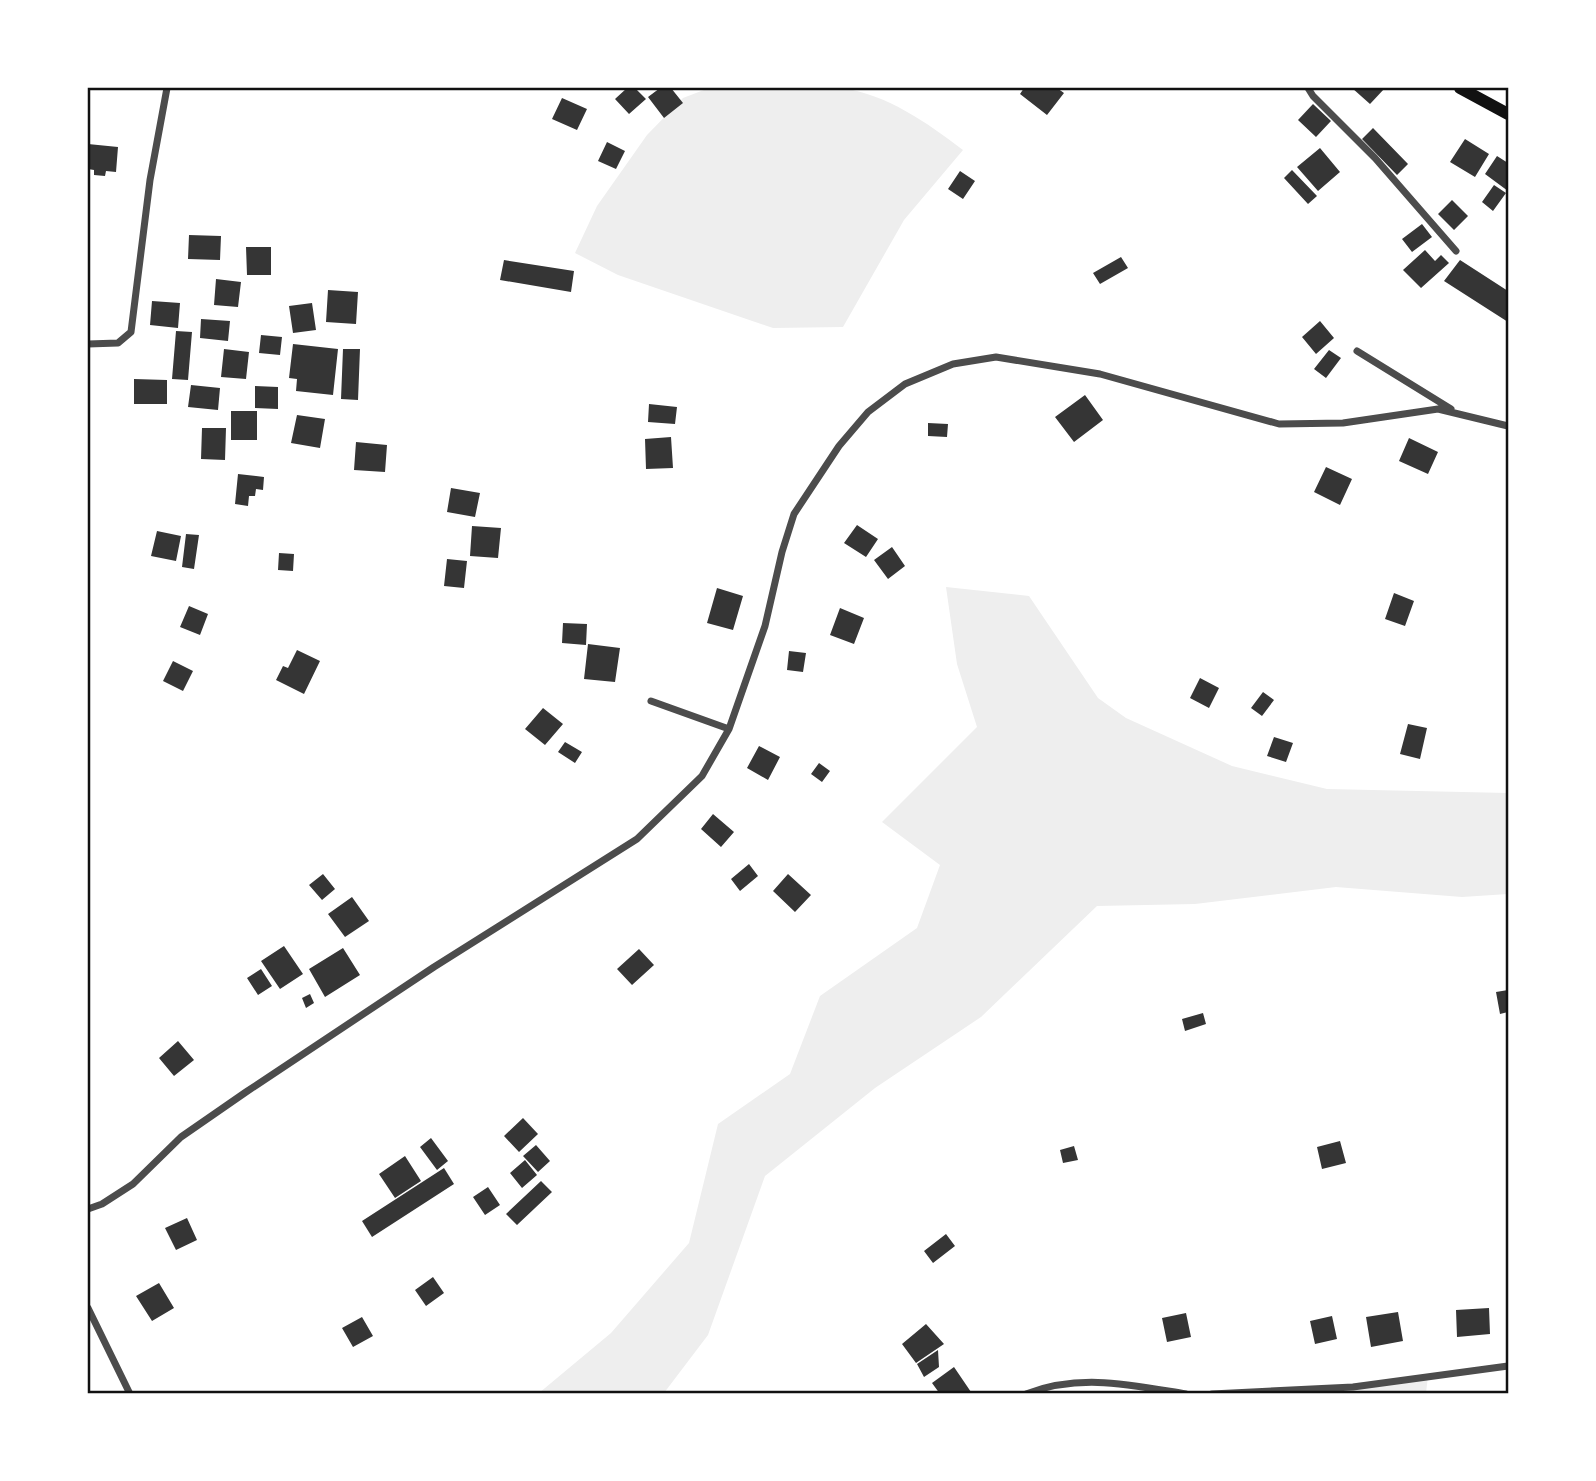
<svg xmlns="http://www.w3.org/2000/svg" width="1596" height="1481" viewBox="0 0 1596 1481" font-family="Inter,sans-serif">
  <style>
    .green { fill: #eee }
    .building { fill: #353535 }
    .lines { fill: none; stroke-linecap: round; stroke-linejoin: round }
    .minor { stroke: #4c4c4c; stroke-width: 7 }
    .secondary { stroke: #111; stroke-width: 12 }
    .neatline { fill: none; stroke: #111; stroke-width: 2.5 }
  </style>
  <rect width="100%" height="100%" fill="#fff"/>
  <path class="green" d="M709 88H842C888 95 926 122 963 150L904 220 843 327 773 328 618 275 575 253 597 206 647 135 683 98Z
    M946 587 1029 596 1098 698 1126 718 1232 766 1327 789 1508 793V894L1462 897 1336 887 1195 904 1097 906 981 1017 875 1088 765 1176 708 1335 664 1393H539L611 1333 689 1243 718 1124 790 1074 820 996 917 928 940 865 882 822 977 727 957 664Z
    M1428 1376 1426 1393 1245 1394Z"/>
  <path class="building" d="M627 88H635L646 99 629 114 615 99Z
    M660 88H671L683 103 664 118 648 97Z
    M1024 88H1057L1064 93 1047 115 1020 94Z
    M1352 88H1385L1370 104Z
    M562 98 587 109 577 130 552 119Z
    M1313 104 1331 121 1316 137 1298 120Z
    M1373 128 1408 164 1397 175 1362 139Z
    M1465 139 1489 154 1475 177 1450 162Z
    M607 142 625 151 616 169 598 161Z
    M88 144 118 147 116 172 106 171 105 176 94 175V170L88 169Z
    M1320 148 1340 172 1318 191 1297 167Z
    M1497 156 1508 163V191L1485 174Z
    M1292 170 1317 196 1308 204 1284 178Z
    M960 171 975 181 963 199 948 189Z
    M1494 185 1506 193 1493 211 1482 202Z
    M1452 200 1468 216 1454 230 1438 214Z
    M1422 224 1432 237 1412 252 1402 239Z
    M189 235 221 236 220 260 188 259Z
    M246 247H271V275H247Z
    M1425 250 1435 261 1441 255 1449 263 1421 288 1403 270Z
    M1121 257 1128 268 1100 284 1093 273Z
    M504 260 574 271 571 292 500 280Z
    M1460 260 1508 291V322L1444 281Z
    M216 279 241 282 238 307 214 305Z
    M328 290 358 292 356 324 326 322Z
    M152 301 180 303 178 328 150 325Z
    M312 303 316 330 293 333 289 306Z
    M201 319 230 321 228 341 200 338Z
    M1320 321 1334 338 1316 354 1302 337Z
    M176 331 192 332 188 380 172 379Z
    M261 335 282 337 280 355 259 353Z
    M293 344 338 349 333 395 296 391 297 379 289 378Z
    M224 349 249 352 246 379 221 377Z
    M343 349H360L358 400 341 399Z
    M1329 350 1341 358 1326 378 1314 369Z
    M134 379 167 380V404H134Z
    M191 385 220 388 218 410 188 407Z
    M255 386 278 387V409L255 408Z
    M1085 395 1103 420 1074 442 1055 417Z
    M649 404 677 407 675 424 648 422Z
    M231 411H257V440H231Z
    M297 415 325 419 320 448 291 443Z
    M928 423 948 424 947 437 928 436Z
    M202 428H226L225 460 201 459Z
    M671 437 673 468 646 469 645 439Z
    M1409 438 1438 452 1428 474 1399 461Z
    M356 442 387 445 385 472 354 470Z
    M1326 467 1352 479 1340 505 1314 492Z
    M238 474 264 477 263 490 256 489 255 496H249L248 506 235 504Z
    M451 488 480 493 475 517 447 512Z
    M857 525 878 539 866 557 844 543Z
    M472 526 501 528 498 558 470 556Z
    M157 531 181 536 176 561 151 556Z
    M186 534 199 535 194 569 182 567Z
    M892 547 905 566 888 579 874 560Z
    M279 553 294 554 293 571 278 570Z
    M447 559 467 561 464 588 444 586Z
    M717 588 743 596 733 630 707 623Z
    M1394 593 1414 601 1405 626 1385 619Z
    M189 606 208 614 200 635 180 627Z
    M840 608 864 618 854 644 830 635Z
    M563 623 587 624 586 645 562 643Z
    M588 644 620 648 615 682 584 679Z
    M297 650 320 661 304 694 276 680 283 666 288 668Z
    M789 651 806 653 803 672 787 670Z
    M173 661 193 671 183 691 163 681Z
    M1200 678 1219 688 1209 708 1190 698Z
    M1263 692 1274 700 1262 716 1251 708Z
    M543 708 563 724 545 745 525 729Z
    M1408 724 1427 728 1420 759 1400 754Z
    M1274 737 1293 743 1286 762 1267 756Z
    M565 742 582 752 575 763 558 752Z
    M759 746 780 757 768 780 747 768Z
    M819 763 830 771 822 782 811 774Z
    M713 814 734 832 721 847 701 829Z
    M749 864 758 876 740 891 731 879Z
    M323 874 335 889 322 900 309 885Z
    M788 874 811 895 795 912 773 891Z
    M352 897 369 921 345 937 328 914Z
    M284 946 303 974 280 989 261 961Z
    M343 948 360 975 325 997 309 969Z
    M639 949 654 965 632 985 617 969Z
    M261 969 272 986 258 995 247 978Z
    M1508 990V1012L1500 1014 1496 992Z
    M310 994 314 1003 306 1008 302 998Z
    M1203 1013 1206 1024 1185 1031 1182 1019Z
    M178 1041 194 1060 174 1076 159 1058Z
    M523 1118 538 1134 519 1152 504 1136Z
    M431 1138 448 1161 437 1170 420 1147Z
    M1340 1141 1346 1163 1322 1169 1317 1147Z
    M536 1145 550 1161 538 1172 523 1156Z
    M1074 1146 1078 1160 1063 1163 1060 1150Z
    M405 1156 421 1181 395 1198 379 1174Z
    M525 1160 537 1175 522 1188 510 1173Z
    M444 1168 454 1184 372 1237 362 1221Z
    M541 1181 552 1192 517 1225 506 1214Z
    M488 1187 500 1205 485 1215 473 1197Z
    M187 1218 197 1240 176 1250 165 1228Z
    M946 1234 955 1246 933 1263 924 1251Z
    M433 1277 444 1293 426 1306 415 1290Z
    M159 1283 174 1308 152 1321 136 1296Z
    M1489 1308 1490 1334 1457 1337 1456 1310Z
    M1398 1312 1403 1341 1371 1347 1366 1317Z
    M1186 1313 1191 1337 1167 1342 1162 1318Z
    M1332 1316 1337 1339 1315 1344 1310 1321Z
    M362 1317 373 1336 353 1347 342 1328Z
    M926 1324 944 1344 916 1363 902 1344Z
    M938 1350 939 1367 924 1377 917 1364Z
    M954 1367 971 1392 969 1394H940L932 1383Z"/>
  <g class="lines">
    <path class="minor" d="M1308 88 1313 96 1375 158 1456 251
      M88 344 118 343 131 332 150 180 167 88
      M1357 351 1451 409
      M651 701 729 729
      M88 1209 102 1204 133 1184 181 1137 246 1092 434 967 637 839 702 776 729 729 765 626 782 552 794 514 839 446 868 412 905 384 953 364 996 357 1100 374 1279 424 1343 423 1438 409 1508 426
      M88 1308 130 1394
      M1026 1394C1080 1373 1131 1385 1186 1394
      M1212 1394 1353 1387 1508 1366"/>
    <path class="secondary" d="M1460 88 1508 114"/>
  </g>
  <rect width="1596" height="1481" fill="none" stroke="#ffffff" stroke-width="178"/>
  <rect x="89" y="89" width="1418" height="1303" class="neatline"/>
</svg>
